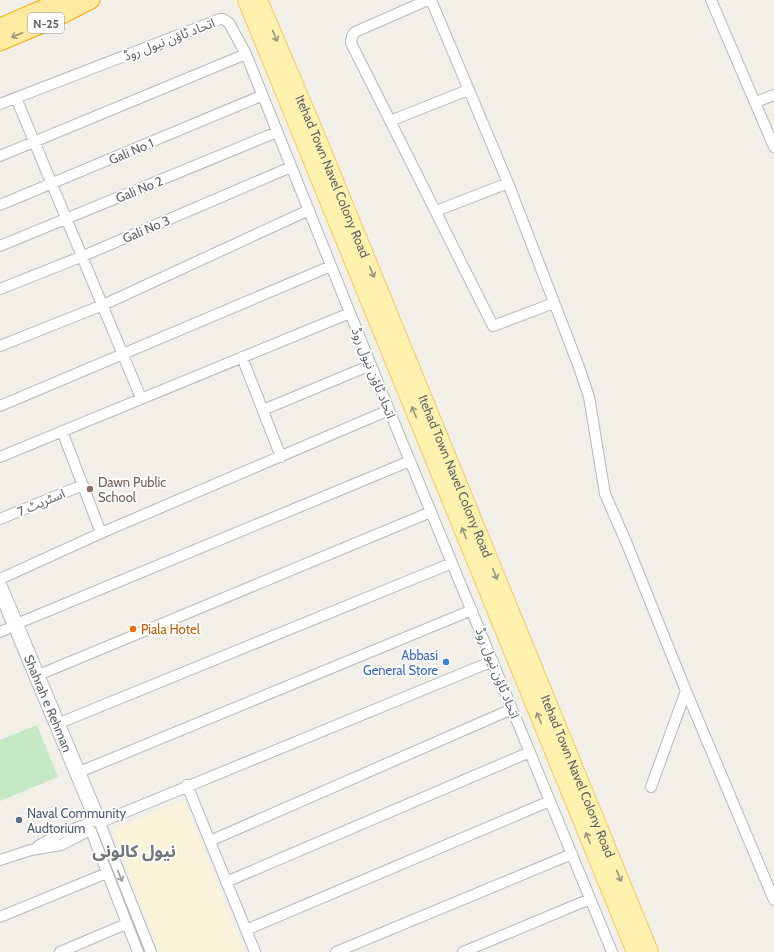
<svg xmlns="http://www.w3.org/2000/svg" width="774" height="952" viewBox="0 0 774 952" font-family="Cabin,'Noto Sans Arabic',sans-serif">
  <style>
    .green { fill: #c5e8c5 }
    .sand { fill: #fbf3d9 }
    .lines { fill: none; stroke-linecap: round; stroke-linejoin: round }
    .minor-casing { stroke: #b5b8bc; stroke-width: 12 }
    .secondary-casing { stroke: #b6babf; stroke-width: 17 }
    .primary-casing { stroke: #f2c960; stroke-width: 18 }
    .trunk-casing { stroke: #f9ab00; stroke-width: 19 }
    .minor { stroke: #fff; stroke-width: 10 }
    .secondary { stroke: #fff; stroke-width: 15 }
    .primary { stroke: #fff2af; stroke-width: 16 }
    .trunk { stroke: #feeaa1; stroke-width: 17 }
    .oneway { stroke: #97927c }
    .oneway2 { stroke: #979581 }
    .oneway3 { stroke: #979a9d }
    .education-dot { fill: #8d6e63; stroke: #fff; stroke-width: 1.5 }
    .food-dot { fill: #e8710a; stroke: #fff; stroke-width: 1.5 }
    .shop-dot { fill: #3f7fe0; stroke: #fff; stroke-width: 1.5 }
    .service-dot { fill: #5c6f8a; stroke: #fff; stroke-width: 1.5 }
    .labels { text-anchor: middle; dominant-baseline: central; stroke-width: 3.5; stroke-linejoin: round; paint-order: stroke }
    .shield { fill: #fff; stroke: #8f9295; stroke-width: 1 }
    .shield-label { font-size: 12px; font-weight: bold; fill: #5f6368 }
    .street-label { font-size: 13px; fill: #5f6368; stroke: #fff }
    .education-label { font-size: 13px; fill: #785e54; stroke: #fff; text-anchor: start }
    .food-label { font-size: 13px; fill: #c56008; stroke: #fff; text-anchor: start }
    .shop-label { font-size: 13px; fill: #366cbe; stroke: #fff; text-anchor: end }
    .service-label { font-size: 13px; fill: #4e5e75; stroke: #fff; text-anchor: start }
    .district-label { font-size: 17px; font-weight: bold; fill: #70757a; stroke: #fff }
  </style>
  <rect width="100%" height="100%" fill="#f1efe8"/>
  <path class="green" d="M37 725 58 777 0 801V740Z"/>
  <path class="sand" d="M184 801 244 952H161L112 830Z"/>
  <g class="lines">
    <defs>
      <path id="minor" d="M428 0 355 32 352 36 351 43 493 326 554 303
        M431 0 508 183 579 367 589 397 605 494 627 544 686 691 774 900
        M711 0 774 147
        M16 98 141 398
        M756 102 774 95
        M0 104 220 19H223L229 23 246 54 389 410 612 952
        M390 121 468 90
        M0 156 246 54
        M0 205 261 96
        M436 211 508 183
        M0 246 277 132
        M0 289 83 256 291 167
        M0 346 103 305 309 210
        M242 357 281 457
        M0 406 331 266
        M263 410 371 365
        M62 431 101 533
        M0 457 350 313
        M0 519 83 485
        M0 579 101 533 389 410
        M14 625 410 461
        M0 632 7 629
        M36 676 431 512
        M57 724 452 563
        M77 773 472 610
        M187 785 255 952
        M651 787 686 691
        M101 822 493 661
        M101 826 151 952
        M91 831 138 952
        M210 841 512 709
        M38 846 59 834 88 824
        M0 860 31 850 61 845 90 830
        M226 882 530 752
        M0 917 107 873
        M246 930 550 801
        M60 952 126 924
        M336 952 572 854
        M463 952 590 899"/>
      <g id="secondary">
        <path id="s1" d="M0 588 97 819"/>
      </g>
      <g id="primary">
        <path d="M246 0 635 952"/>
        <path id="s2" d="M259 0 313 127 650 952"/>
      </g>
      <path id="trunk" d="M0 27 63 0
        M0 42 52 20 91 0"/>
    </defs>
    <use href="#minor" class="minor-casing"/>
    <use href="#secondary" class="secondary-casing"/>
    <use href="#primary" class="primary-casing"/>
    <use href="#trunk" class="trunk-casing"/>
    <use href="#minor" class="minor"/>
    <use href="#secondary" class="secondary"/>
    <use href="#primary" class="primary"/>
    <use href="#trunk" class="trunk"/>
  </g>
  <defs><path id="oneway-shaft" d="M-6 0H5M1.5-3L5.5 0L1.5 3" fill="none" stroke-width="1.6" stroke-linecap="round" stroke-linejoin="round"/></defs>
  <use class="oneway" href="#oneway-shaft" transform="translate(17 35) rotate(157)"/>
  <g class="oneway2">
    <use href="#oneway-shaft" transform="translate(275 36) rotate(67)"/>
    <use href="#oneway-shaft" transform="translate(372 272) rotate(68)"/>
    <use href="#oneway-shaft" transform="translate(414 412) rotate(-112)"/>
    <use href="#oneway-shaft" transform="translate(464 533) rotate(-112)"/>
    <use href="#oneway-shaft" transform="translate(495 574) rotate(68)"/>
    <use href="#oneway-shaft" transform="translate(539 718) rotate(-112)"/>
    <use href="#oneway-shaft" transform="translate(588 838) rotate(-112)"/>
    <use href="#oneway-shaft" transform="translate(619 876) rotate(68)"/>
  </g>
  <use class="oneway3" href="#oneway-shaft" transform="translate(120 876) rotate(68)"/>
  <circle class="education-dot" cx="90" cy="489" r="4"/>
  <circle class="food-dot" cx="133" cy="629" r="4"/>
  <circle class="shop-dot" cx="446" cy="662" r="4"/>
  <circle class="service-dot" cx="19" cy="820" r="4"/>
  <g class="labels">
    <rect class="shield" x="28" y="13" width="36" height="20" rx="3"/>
    <g class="shield-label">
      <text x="46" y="23">N-25</text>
    </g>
    <g class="street-label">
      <text transform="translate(169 39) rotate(-21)">اتحاد ٹاؤن نیول روڈ</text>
      <text transform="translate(131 151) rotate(-23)">Gali No 1</text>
      <text stroke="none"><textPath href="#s2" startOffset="191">Itehad Town Navel Colony Road</textPath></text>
      <text transform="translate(139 189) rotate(-22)">Gali No 2</text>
      <text transform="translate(146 229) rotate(-23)">Gali No 3</text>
      <text transform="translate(374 373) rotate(68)">اتحاد ٹاؤن نیول روڈ</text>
      <text stroke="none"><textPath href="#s2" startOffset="515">Itehad Town Navel Colony Road</textPath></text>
      <text transform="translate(41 502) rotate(-23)">اسٹریٹ 7</text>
      <text transform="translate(498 673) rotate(68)">اتحاد ٹاؤن نیول روڈ</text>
      <text stroke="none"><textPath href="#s1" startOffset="125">Shahrah e Rehman</textPath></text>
      <text stroke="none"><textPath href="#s2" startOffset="839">Itehad Town Navel Colony Road</textPath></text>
    </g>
    <g class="education-label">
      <text x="98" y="482">Dawn Public<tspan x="98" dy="15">School</tspan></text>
    </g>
    <g class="food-label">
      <text x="141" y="629">Piala Hotel</text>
    </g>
    <g class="shop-label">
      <text x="438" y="655">Abbasi<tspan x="438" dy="15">General Store</tspan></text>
    </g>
    <g class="service-label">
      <text x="27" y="813">Naval Community<tspan x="27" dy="15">Audtorium</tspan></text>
    </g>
    <g class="district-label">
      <text x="134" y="851">نیول کالونی</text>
    </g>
  </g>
</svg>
